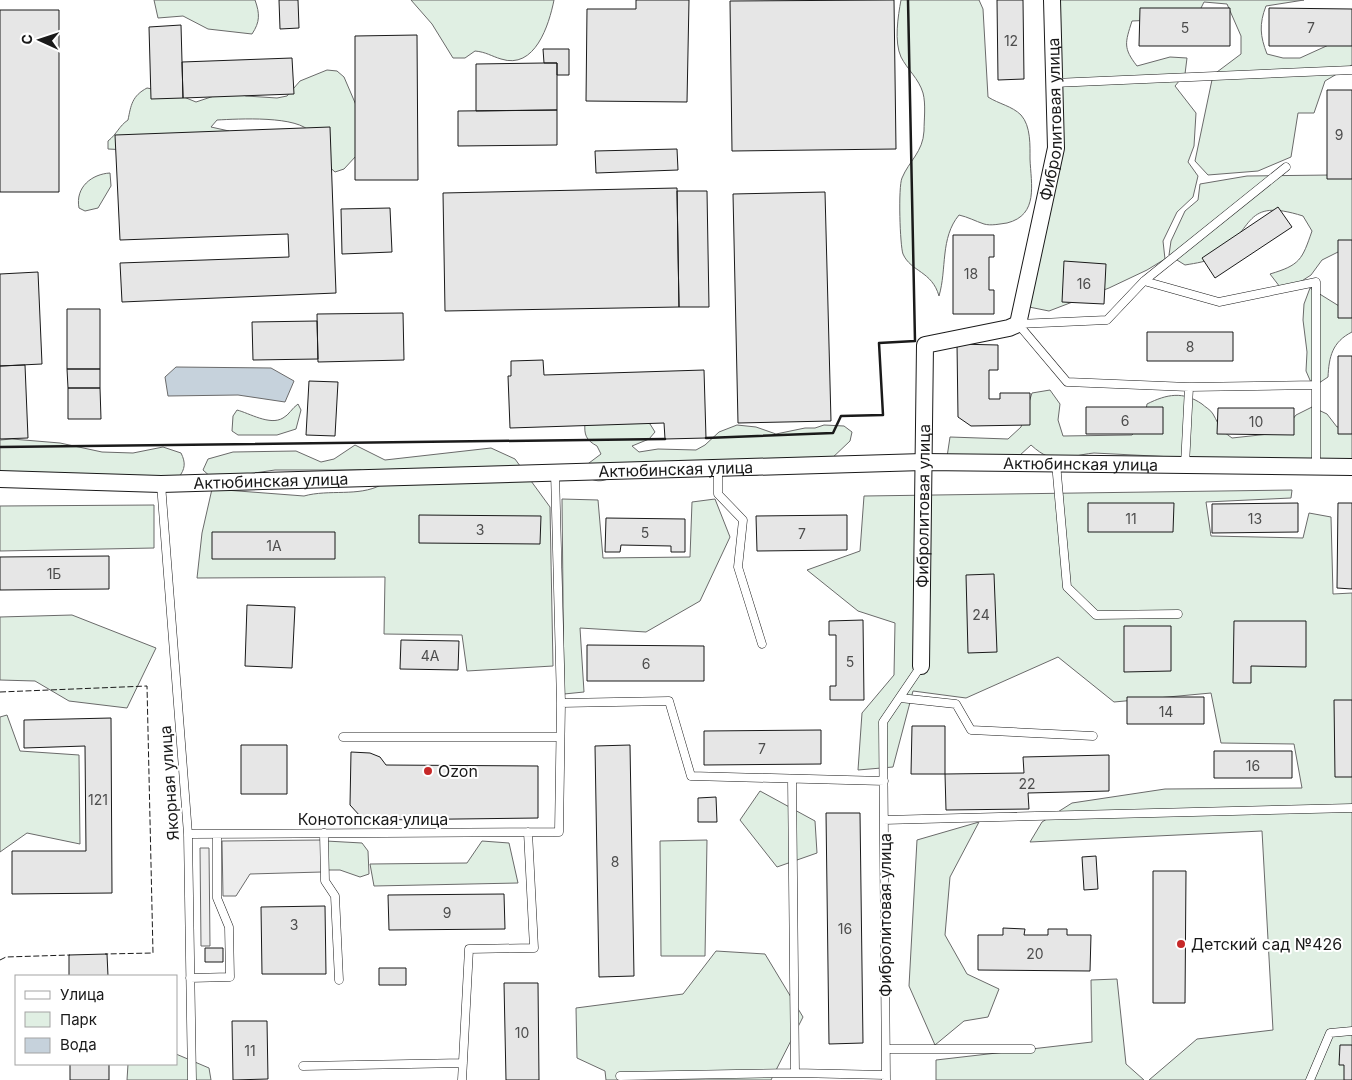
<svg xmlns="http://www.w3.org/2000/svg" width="1352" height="1080" viewBox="0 0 1352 1080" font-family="Inter,sans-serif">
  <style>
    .green { fill: #e0efe3; stroke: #6a6a6a }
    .parking { fill: #ededed; stroke: #6a6a6a }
    .water { fill: #c6d2dc; stroke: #6a6a6a }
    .building { fill: #e6e6e6; stroke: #1a1a1a }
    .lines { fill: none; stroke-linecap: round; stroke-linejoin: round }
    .service-casing { stroke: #1a1a1a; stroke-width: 9 }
    .minor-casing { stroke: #1a1a1a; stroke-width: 18 }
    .service { stroke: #fff; stroke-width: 8 }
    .minor { stroke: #fff; stroke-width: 16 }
    .fence { stroke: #1a1a1a; stroke-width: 1; stroke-dasharray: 6 2.5; stroke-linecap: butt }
    .wall { stroke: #1a1a1a; stroke-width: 2.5 }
    .poi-dot { fill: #c62828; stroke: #fff; stroke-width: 2 }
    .labels { text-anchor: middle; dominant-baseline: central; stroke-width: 4; stroke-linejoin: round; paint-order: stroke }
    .number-label { font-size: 14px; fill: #4d4d4d }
    .street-label { font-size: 16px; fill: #1a1a1a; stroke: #fff }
    .poi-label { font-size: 16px; fill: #1a1a1a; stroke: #fff; text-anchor: start }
  </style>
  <rect width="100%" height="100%" fill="#fff"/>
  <path class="green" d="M154 0H255C260 14 260 22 252 34L208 29 183 16 158 18Z
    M411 0H554C549 25 535 70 501 59 491 56 486 52 475 51L465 58H453L432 24Z
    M901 0H979L983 9 988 97C999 104 1012 106 1021 115 1031 126 1030 146 1030 159 1031 184 1039 215 1007 223 999 224 991 226 984 224 975 221 968 217 959 215 940 238 947 269 939 296 932 271 911 272 903 254 900 246 898 187 902 178 909 161 923 152 924 131 924 120 926 104 923 93 919 79 907 69 901 57 894 42 898 16 901 0Z
    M1055 0H1304L1266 6C1259 24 1260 36 1267 54L1283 58H1300L1333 43 1352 45V65L1325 81 1314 113H1298L1291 157 1258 171 1208 175 1195 161 1213 75 1241 54V36L1227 4 1204 2 1196 18 1132 21C1125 43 1123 48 1137 66L1170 57 1187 58 1185 74 1175 86 1196 113 1194 146 1188 162 1198 176 1193 197 1177 212 1163 241 1165 259 1147 270 1109 288 1049 311 1019 305 1053 168Z
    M327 70 337 71 344 77 359 112 356 156 344 169 335 172C322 162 319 147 311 133 299 115 237 119 217 120L211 127 229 131 128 150 108 149V141C117 134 119 126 128 120 131 105 132 96 147 88L174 93 196 102 214 96 238 93 246 96 277 98 287 96 300 81Z
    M1352 145V261L1338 252 1322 260 1311 275 1297 284 1280 287 1270 274C1300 265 1302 260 1312 231L1303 216C1243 197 1255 229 1218 255 1208 262 1196 263 1185 265L1169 255 1171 241 1185 211 1198 200 1200 184 1247 176 1331 175Z
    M110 173 111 186 98 208 85 211 79 208C75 187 92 174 110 173Z
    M1352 265V332C1332 342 1329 357 1328 377L1313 387 1306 371 1307 352 1303 320 1304 304 1310 288 1339 306Z
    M1050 390 1060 404 1058 420 1063 436 1132 435 1144 422 1147 404C1167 394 1183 391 1202 404 1205 407 1211 410 1213 414 1221 428 1218 428 1232 438L1269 434 1285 429 1296 415 1312 407 1327 414 1337 427 1352 425V466L1094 453C1065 456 1055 467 1031 445L1019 456 947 457 950 437 1008 439 1021 427 1032 393Z
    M298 404 301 410 296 429 277 435H238L232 431 233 416 237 410C249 413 270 426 283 418 289 415 292 408 298 404Z
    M634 413 650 424 655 432 649 439 632 446 639 452 658 449 696 450 705 445 719 432 737 425 756 427 776 434 805 428H815L824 425 844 426 852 432 850 441 830 460 757 475 611 478C601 482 595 482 585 476V466L601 454 597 446C586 440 584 435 585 423Z
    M12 439 60 443 102 452 133 453 163 447 181 453C186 463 185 469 179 477L0 484V440Z
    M355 445 385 460 491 448 515 459 550 507 553 666 467 671 462 635 384 634 385 577 197 578 202 533 212 489 304 496C329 489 358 497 381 485L361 470H275L213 479 203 470 208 459 233 452 296 451 321 462 334 459Z
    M1292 490 1291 498 1206 502 1211 536 1303 538 1309 513 1331 517 1333 594 1352 593V1080H1149L1197 1039 1273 1030 1262 831 1030 842 1042 822 1072 803 1165 789 1302 788 1294 744 1221 743 1211 693 1114 702 1058 657 966 698 913 691 893 767 858 770 862 713 894 675 895 623 858 611 807 570 860 551 864 496Z
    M562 499 598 500 603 558 690 557 692 502 715 499 730 537 700 601 646 632 580 628 584 692 564 694Z
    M154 505V548L0 551V506Z
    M72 615 156 648 127 708 69 701 35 681 0 680V617Z
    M7 715 20 751 79 755 80 844 27 833 0 852V717Z
    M760 791 815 821 817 853 777 867 740 820Z
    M979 822 950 877 945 935 967 974 999 989 988 1017 964 1021 935 1045 909 986 917 840Z
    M707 840 705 956H661L660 841Z
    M326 841 362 843 368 851 369 874 360 877 340 870H326Z
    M482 841 509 843 518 883 374 886 370 864 467 863Z
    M716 951 765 954 803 1017 771 1080H606L605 1071 577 1058 576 1008 683 994Z
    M1117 979 1126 1064 1144 1080H936V1060L1092 1042 1091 980Z
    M176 1054 209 1068 211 1080H127L128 1064H176Z"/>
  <path class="parking" d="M322 840V872L250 874 236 896H223L222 841Z
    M200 848H209L210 946H201Z"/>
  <path class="water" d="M176 367 271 368 294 381 285 402 238 395 168 396 165 377Z"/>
  <path class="building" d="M279 0H298L299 28 280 29Z
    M636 0H689L687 102 586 101 587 9H636Z
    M894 0 896 149 732 151 730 1Z
    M997 0H1023L1024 79 998 80Z
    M1140 8H1230V46H1139Z
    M1269 8 1352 9V46H1269Z
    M0 10H59V192H0Z
    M181 25 183 98 151 99 149 27Z
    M417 35 418 180H355V36Z
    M543 49H569V75H557V63H544Z
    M292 58 294 94 183 98 182 62Z
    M544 63H557V110L476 111V64Z
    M1327 90H1352V179H1327Z
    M557 110V145L458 146V111Z
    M330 127 336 293 122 302 120 263 289 257 288 234 120 240 115 135Z
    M677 149 678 170 596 173 595 151Z
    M677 188 679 307 445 311 443 193Z
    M677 191H707L709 307H679Z
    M825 192 831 421 738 423 733 194Z
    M1278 207 1292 227 1215 278 1202 258Z
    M390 208 392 252 342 254 341 209Z
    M953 235H994V257H989V290H994V314H953Z
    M1338 240H1352V318H1338Z
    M1064 261 1106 264 1104 304 1062 302Z
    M38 272 42 364 0 366V274Z
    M67 309H100V369H67Z
    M403 313 404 360 318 362 317 314Z
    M317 321 318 359 253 360 252 322Z
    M1147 332H1233V361H1147Z
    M957 344 998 345V370H989V399H1000V393H1030V425L971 426 958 417Z
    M1338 356H1352V434H1338Z
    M543 360 544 375 704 370 706 438 665 439 664 423 510 428 508 376H511V361Z
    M25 365 28 438 0 439V366Z
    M67 369H100V388H68Z
    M309 381 338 382 335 436 306 435Z
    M68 388H100L101 419H68Z
    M1086 407H1163V434H1086Z
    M1218 408H1294V435L1217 434Z
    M1088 503H1174L1173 532H1088Z
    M1298 503V532L1212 533V504Z
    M1338 503H1352V589L1337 588Z
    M419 515 541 516 540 544 419 543Z
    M847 515V550L757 551 756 516Z
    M606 518 685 519V552H671V546L621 545 620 552H605Z
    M212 532H335V559H212Z
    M109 556V589L0 590V557Z
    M994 574 997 652 968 653 966 575Z
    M247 605 295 607 292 668 245 666Z
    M863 620 864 700H830V686H836V635H829V621Z
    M1234 621H1306V667L1251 666V683H1233Z
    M1124 626H1171V671L1124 672Z
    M401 640 459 641 458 670 400 669Z
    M587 645 704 646V681H587Z
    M1127 697H1204V724H1127Z
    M1334 700H1352V777H1335Z
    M111 718 112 893 12 894V851H86L85 746 24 748V720Z
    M912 726H945V774H911Z
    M821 730V764L704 765V731Z
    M241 745H287V794H241Z
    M630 745 634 976 599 977 595 746Z
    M1214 751H1292V778H1214Z
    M351 752 370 753 380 757 386 765 538 766V818L377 820 361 817 350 805Z
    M1109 755V791L1028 793 1029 809 946 810 945 774 1024 773 1023 757Z
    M716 797 717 822H698V798Z
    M826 813H860L863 1043 829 1044Z
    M1096 856 1098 889 1084 890 1082 857Z
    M1153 871H1186L1185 1003H1153Z
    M504 894 505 929 389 930 388 895Z
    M325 906 326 974H262L261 907Z
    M1003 928 1025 929 1024 935H1048V929H1067V935H1091L1090 971 978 970V935H1003Z
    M205 948H223V962H205Z
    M107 954 108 976H69V955Z
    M379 968H406V985H379Z
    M504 983H538L539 1080H506Z
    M232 1021H267L268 1079 233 1080Z
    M1340 1045H1352V1080H1344V1065H1339Z
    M70 1064H109V1080H70Z"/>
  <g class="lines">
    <defs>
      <path id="service" d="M1054 83 1352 70
        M1144 281 1219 302 1316 282V466
        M1189 387 1316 385
        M1056 463 1067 587 1096 615 1178 614
        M1185 465 1189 387 1067 382 1018 324 1107 320 1144 281 1286 167
        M718 468V494L743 520 738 567 762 644
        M555 472 561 703
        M161 484 188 834 192 1080
        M900 698 956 704 971 730 1093 736
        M343 737H560
        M792 779 795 1073 886 1075
        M884 820 1352 808
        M324 833 325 881 335 896 339 980
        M188 834 559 832 561 703 669 701 691 776 884 781
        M190 978 230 977 229 927 217 898V834
        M886 1049H1031
        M303 1066 463 1063
        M620 1076 795 1073
        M462 1080 469 949 534 948 528 832
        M886 1080 883 722 921 666
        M1310 1080 1330 1033 1352 1031"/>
      <g id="minor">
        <path id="s1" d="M0 479 161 484 923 462 1352 467"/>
        <path id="s2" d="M921 666 925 345 1009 328 1018 324 1056 148 1052 0"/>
      </g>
    </defs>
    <use href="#service" class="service-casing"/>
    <use href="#minor" class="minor-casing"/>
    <use href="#service" class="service"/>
    <use href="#minor" class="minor"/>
    <path class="fence" d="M0 692 147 686 153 953 105 954
      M0 960 6 957 70 955"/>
    <path class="wall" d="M706 438 833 433 841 416 883 415 879 343 915 341 908 0
      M0 447 665 439"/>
  </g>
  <g class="poi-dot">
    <circle cx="428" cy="771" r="5"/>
    <circle cx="1181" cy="944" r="5"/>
  </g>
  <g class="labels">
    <g class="number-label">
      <text x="1185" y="27">5</text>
      <text x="1311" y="27">7</text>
      <text x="1011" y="40">12</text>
      <text x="1339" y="134">9</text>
      <text x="971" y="273">18</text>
      <text x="1084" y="283">16</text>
      <text x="1190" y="346">8</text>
      <text x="1125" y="420">6</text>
      <text x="1256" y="421">10</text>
      <text x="1131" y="518">11</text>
      <text x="1255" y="518">13</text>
      <text x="480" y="529">3</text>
      <text x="645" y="532">5</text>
      <text x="802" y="533">7</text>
      <text x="274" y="545">1А</text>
      <text x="54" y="573">1Б</text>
      <text x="981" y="614">24</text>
      <text x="430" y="655">4А</text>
      <text x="850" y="661">5</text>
      <text x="646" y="663">6</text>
      <text x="1166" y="711">14</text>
      <text x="762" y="748">7</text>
      <text x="1253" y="765">16</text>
      <text x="1027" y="783">22</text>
      <text x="98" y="799">121</text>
      <text x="615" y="861">8</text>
      <text x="447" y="912">9</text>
      <text x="294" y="924">3</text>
      <text x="845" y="928">16</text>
      <text x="1035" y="953">20</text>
      <text x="522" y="1032">10</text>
      <text x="250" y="1050">11</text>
    </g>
    <g class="street-label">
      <text stroke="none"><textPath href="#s2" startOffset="625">Фибролитовая улица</textPath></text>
      <text stroke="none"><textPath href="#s1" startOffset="1081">Актюбинская улица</textPath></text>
      <text stroke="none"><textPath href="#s1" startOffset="676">Актюбинская улица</textPath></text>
      <text stroke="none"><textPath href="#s1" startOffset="271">Актюбинская улица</textPath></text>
      <text stroke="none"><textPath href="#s2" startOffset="160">Фибролитовая улица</textPath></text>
      <text transform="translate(169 783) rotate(-94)">Якорная улица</text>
      <text x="373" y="819">Конотопская улица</text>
      <text transform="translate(885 915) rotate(-90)">Фибролитовая улица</text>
    </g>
    <g class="poi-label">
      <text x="438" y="771">Ozon</text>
      <text x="1191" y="944">Детский сад №426</text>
    </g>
  </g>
  <rect x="15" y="975" width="162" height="90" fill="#ffffff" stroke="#a3a3a3"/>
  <rect x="25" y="991" width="25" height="8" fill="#ffffff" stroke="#a3a3a3"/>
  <text x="60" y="1000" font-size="15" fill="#1a1a1a">Улица</text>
  <rect x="25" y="1012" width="25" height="15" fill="#e0efe3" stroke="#a3a3a3"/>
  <text x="60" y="1025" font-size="15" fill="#1a1a1a">Парк</text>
  <rect x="25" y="1038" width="25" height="15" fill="#c6d2dc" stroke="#a3a3a3"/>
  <text x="60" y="1050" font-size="15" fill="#1a1a1a">Вода</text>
  <g transform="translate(40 40) rotate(273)" stroke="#ffffff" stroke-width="4" paint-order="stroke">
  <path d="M0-4L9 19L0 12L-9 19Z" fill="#1a1a1a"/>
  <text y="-8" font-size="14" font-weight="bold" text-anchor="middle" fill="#1a1a1a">С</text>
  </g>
</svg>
